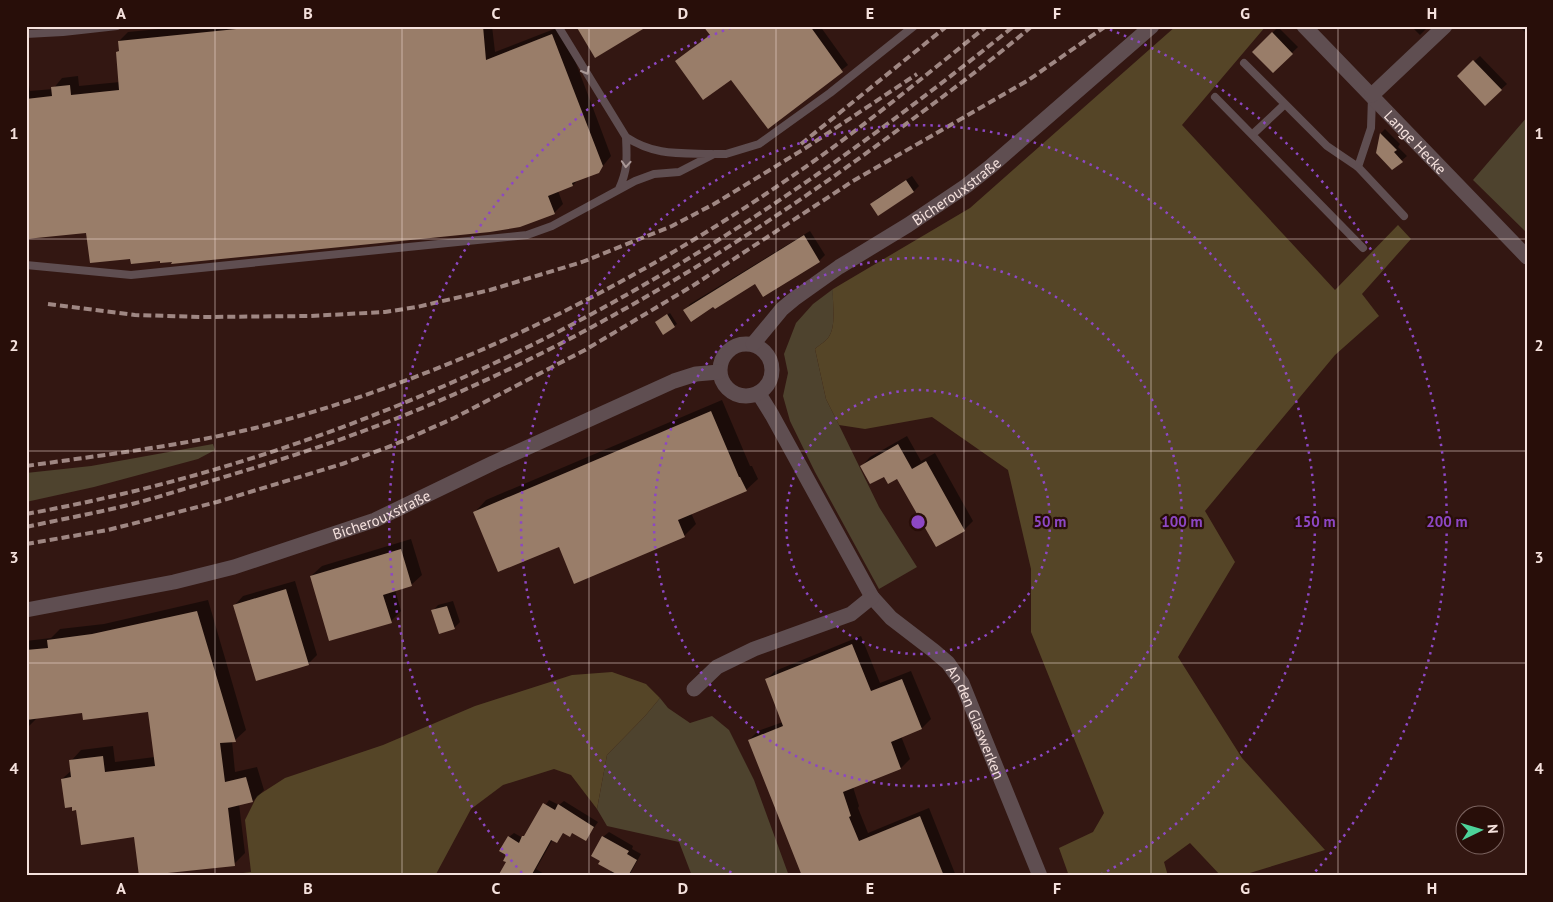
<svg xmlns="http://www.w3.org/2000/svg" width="1553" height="902" viewBox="0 0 1553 902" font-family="'PT Sans',sans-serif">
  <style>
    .green { fill: #4e432e }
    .forest { fill: #554527 }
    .shadow { fill: #0007 }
    .building { fill: #997d69 }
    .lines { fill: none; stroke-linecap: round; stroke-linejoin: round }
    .service { stroke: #5f4e51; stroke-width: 8 }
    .minor { stroke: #5f4e51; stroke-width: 15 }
    .tertiary { stroke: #5f4e51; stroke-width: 15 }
    .rail { stroke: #9f8783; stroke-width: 4; stroke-dasharray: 8 4; stroke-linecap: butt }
    .oneway { stroke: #aa9897 }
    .grid { fill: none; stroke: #f5e1dd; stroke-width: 1; stroke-opacity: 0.55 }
    .ring { fill: none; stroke: #8d47c4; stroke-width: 2.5; stroke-dasharray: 2.5 5 }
    .labels { text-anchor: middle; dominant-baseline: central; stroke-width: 4.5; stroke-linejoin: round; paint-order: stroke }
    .street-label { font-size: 15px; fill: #f5e1dd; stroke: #280e09 }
    .centre { fill: #8d47c4; stroke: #280e09; stroke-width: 2.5 }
    .ring-label { font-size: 15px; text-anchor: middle; font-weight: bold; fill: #8d47c4; stroke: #280e09; stroke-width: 4.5; stroke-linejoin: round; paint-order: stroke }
    .neatline { fill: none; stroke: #f5e1dd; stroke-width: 2 }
    .grid-label { font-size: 16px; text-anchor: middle; font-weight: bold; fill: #f5e1dd }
  </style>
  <rect width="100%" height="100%" fill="#331712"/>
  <path class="green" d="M1527 117V233L1473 180Z
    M833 289C832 304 837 326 828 338 825 342 819 345 815 349L826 399 839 425 879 507 917 567 879 589 815 472 790 421 783 396 788 373 784 354 796 323 813 304Z
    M213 444 215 450 198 459 94 487 26 502V473L91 466Z
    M660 698 668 708 690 723 712 716 729 730 754 780 789 876H692L679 842 607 826 597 809 607 755 645 716Z"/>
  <path class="forest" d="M1176 26H1266L1182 125 1335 290 1398 225 1411 239 1362 294 1379 316 1335 355 1205 511 1235 562 1178 657 1242 758 1325 850 1240 876H1221L1190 843 1164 862 1168 876H1069L1059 848 1093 832 1104 813 1031 632V569L1008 470 932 417 865 429 839 425 826 399 815 349C819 345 825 342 828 338 837 326 832 304 833 289L970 208Z
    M612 672 646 684 660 698 645 716 607 755 597 809 571 775 554 769 503 785 471 809 435 876H219L251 872 245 820 257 796 285 778 383 745 475 706 572 675Z"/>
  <path class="shadow" d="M189 26H492L495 52 562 26 611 156 598 172 579 179 573 185 558 191 563 204 554 213 173 261 131 258 87 231 26 237V67L30 91 53 89 62 78 78 76 79 86 120 82 117 52 120 50 119 41 128 32Z
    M710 26H820L848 65 768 127 731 78 677 61 711 35Z
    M1411 26H1429L1420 35Z
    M1519 26H1527V34Z
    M1278 27 1298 47 1273 71 1254 52Z
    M1480 56 1507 84 1485 104 1459 76Z
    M1385 129 1400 144 1398 147 1407 156 1393 168 1377 153 1381 133Z
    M912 176 919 186 913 192 872 204 878 198Z
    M810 231 825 255 819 261 763 296 755 283 714 305 685 310 690 304Z
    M670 313 677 324 674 326 659 320Z
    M722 400 750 466H752L758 479 746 490 691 513 696 524 684 536 560 545 475 512 486 500Z
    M907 436 921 461 935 453 973 521 964 530 897 477 884 475 862 466 870 457Z
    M411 539 422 575 411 585 395 590 401 611 391 621 311 576 322 566Z
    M295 581 317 655 308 664 235 605 243 596Z
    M208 600 246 730 235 740 232 741 235 772 257 767 264 790 253 801 239 804 245 853 234 864 135 836 77 809 62 779 72 770 71 761 81 750 113 746 115 762 155 757 149 711 83 712 38 717 29 726H26V641L51 638 60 629 104 624Z
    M453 601 460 622 454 628 433 611 438 605Z
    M861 636 880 683 911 671 931 719 922 728 901 736 910 759 901 768 853 787 859 806 858 808 868 833 929 808 956 876H803L749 740 758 731 783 722 766 680 775 671Z
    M549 800 559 805 564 801 598 822 586 839 573 832H564L557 842 553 839 536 869 544 874 543 876H510L507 862 509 837 514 833 523 838Z
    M609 832 633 846 632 849 641 854 629 876H608L612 870 602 860 593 855 603 837Z"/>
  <path class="building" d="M266 26H483L486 60 552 34 603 166 599 173 572 183 573 186 548 196 555 214 520 227 490 232 171 264 172 262 160 263V261L131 264 130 259 90 263 86 233 26 239V99L52 96 51 87 70 85 71 95 119 90 116 52 119 51 118 41Z
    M576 26H648L595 58Z
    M703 26H810L843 72 768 129 731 80 703 100 675 61 710 35Z
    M1272 32 1293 54 1273 73 1252 52Z
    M1473 60 1502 90 1485 106 1457 76Z
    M1380 133 1397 150 1394 152 1403 162 1392 170 1376 153Z
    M906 180 914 192 878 216 870 204Z
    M804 235 820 262 763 297 755 284 715 309 713 307 691 322 683 310Z
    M667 314 675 327 663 335 655 322Z
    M711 411 739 477H740L747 491 678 520 685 537 574 584 559 547 498 572 473 512Z
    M898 444 912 469 926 461 965 531 936 547 897 479 888 484 884 477 870 484 860 466Z
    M401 549 412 586 383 595 392 623 329 641 310 576Z
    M286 589 309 665 256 681 233 605Z
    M447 606 455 629 439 634 431 610Z
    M197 611 236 742 220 743 225 782 246 777 253 802 228 808 235 866 139 876 134 837 81 845 76 810 72 811V807L65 808 61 779 71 777 69 760 103 756 105 772 155 766 148 712 83 720 82 713 26 720V650L48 648 47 640 92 634Z
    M852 644 871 691 902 679 922 729 891 742 901 769 843 792 851 816 849 817 859 841 920 816 944 876H802L748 740 783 726 765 679Z
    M543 803 555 810 558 804 594 827 586 841 572 833 570 837 563 833 557 843 551 840 531 876H498L506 862 503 861 506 855 499 851 508 836 519 843 522 836H524Z
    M602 836 629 851 627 854 637 860 628 876H620L598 864 600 861 591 856Z"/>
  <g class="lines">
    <path class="service" d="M558 26 626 137C655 156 679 153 712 154
      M26 34 63 32 117 26
      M1244 63 1327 146 1358 167 1404 216
      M1215 97 1363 248
      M1253 134 1285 104
      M1358 167 1371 128 1372 97
      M619 189C628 169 627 159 626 137
      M26 265 131 275 527 235 552 226 635 181 654 174 679 172 714 154H726L759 144 830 93 914 26"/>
    <g class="minor">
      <path id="s1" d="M1304 26 1527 257"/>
      <path d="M1372 95 1445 26"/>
      <path id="s2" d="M759 394 772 415 872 597 891 618 934 651 948 663 962 683 1040 876"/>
      <path d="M694 689 717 667 754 649 851 614 872 597"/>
    </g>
    <g class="tertiary">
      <circle cx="746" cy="370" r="26"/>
      <path id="s3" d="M753 344 782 309 794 299 839 267 908 225 966 186 990 167 1152 26"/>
      <path id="s4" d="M26 610 174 582 234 567 375 520 493 463 674 381 696 374 719 372"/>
    </g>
    <path class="rail" d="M801 144 947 26
      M48 304 135 315 202 317 310 316 385 312 417 307 490 290 582 262 672 226 714 204 804 149 917 74
      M26 466C103 455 180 446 255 428 459 376 651 277 821 156 878 115 932 70 987 26
      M26 514C244 475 456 394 647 283 777 208 897 120 1014 26
      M26 527C62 519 97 513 132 504 156 498 180 490 204 483 258 467 313 450 366 430 552 361 723 258 883 141 933 104 984 67 1032 26
      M26 544 108 530 217 502 342 464 391 446 454 418 585 350 694 285 853 181 1027 81 1106 26"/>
  </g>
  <defs><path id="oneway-chevron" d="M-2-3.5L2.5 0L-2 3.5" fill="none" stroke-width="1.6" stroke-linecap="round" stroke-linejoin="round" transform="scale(1.25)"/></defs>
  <g class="oneway">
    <use href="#oneway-chevron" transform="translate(586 71) rotate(60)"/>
    <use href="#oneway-chevron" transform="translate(626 164) rotate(94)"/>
  </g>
  <path class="grid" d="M215 26V876M402 26V876M589 26V876M776 26V876M964 26V876M1151 26V876M1338 26V876M26 239H1527M26 451H1527M26 663H1527"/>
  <g class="ring">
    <circle cx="918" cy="522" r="132"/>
    <circle cx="918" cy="522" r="264"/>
    <path d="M738 876A397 397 0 1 1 1098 876"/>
    <path d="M522 873A529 529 0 0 1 733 27M1103 27A529 529 0 0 1 1314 873"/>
  </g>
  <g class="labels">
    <g class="street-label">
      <text stroke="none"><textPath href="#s1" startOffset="161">Lange Hecke</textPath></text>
      <text stroke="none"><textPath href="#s3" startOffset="256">Bicherouxstraße</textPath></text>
      <text stroke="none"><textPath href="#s4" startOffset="369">Bicherouxstraße</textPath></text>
      <text stroke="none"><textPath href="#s2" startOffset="399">An den Glaswerken</textPath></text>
    </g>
  </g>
  <circle cx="918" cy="522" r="8" class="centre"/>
  <g class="ring-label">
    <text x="1050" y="527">50 m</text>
    <text x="1182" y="527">100 m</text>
    <text x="1315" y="527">150 m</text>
    <text x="1447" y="527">200 m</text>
  </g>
  <rect width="1553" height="902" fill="none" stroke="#280e09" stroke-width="55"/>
  <g transform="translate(1480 830) rotate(85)"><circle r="24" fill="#280e09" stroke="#7a625e"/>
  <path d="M0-4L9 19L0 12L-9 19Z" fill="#4dd39a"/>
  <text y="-8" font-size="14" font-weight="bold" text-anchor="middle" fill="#f5e1dd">N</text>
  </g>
  <rect x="28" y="28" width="1498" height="846" class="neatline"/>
  <g class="grid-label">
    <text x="121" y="19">A</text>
    <text x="308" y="19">B</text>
    <text x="496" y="19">C</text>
    <text x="683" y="19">D</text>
    <text x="870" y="19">E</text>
    <text x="1057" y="19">F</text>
    <text x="1245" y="19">G</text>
    <text x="1432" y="19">H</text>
    <text x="14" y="139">1</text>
    <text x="1539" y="139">1</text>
    <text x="14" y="351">2</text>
    <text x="1539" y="351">2</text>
    <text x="14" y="563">3</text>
    <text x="1539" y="563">3</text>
    <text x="14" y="774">4</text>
    <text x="1539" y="774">4</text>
    <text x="121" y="894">A</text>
    <text x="308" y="894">B</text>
    <text x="496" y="894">C</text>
    <text x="683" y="894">D</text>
    <text x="870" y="894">E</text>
    <text x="1057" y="894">F</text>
    <text x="1245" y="894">G</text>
    <text x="1432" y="894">H</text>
  </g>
</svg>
